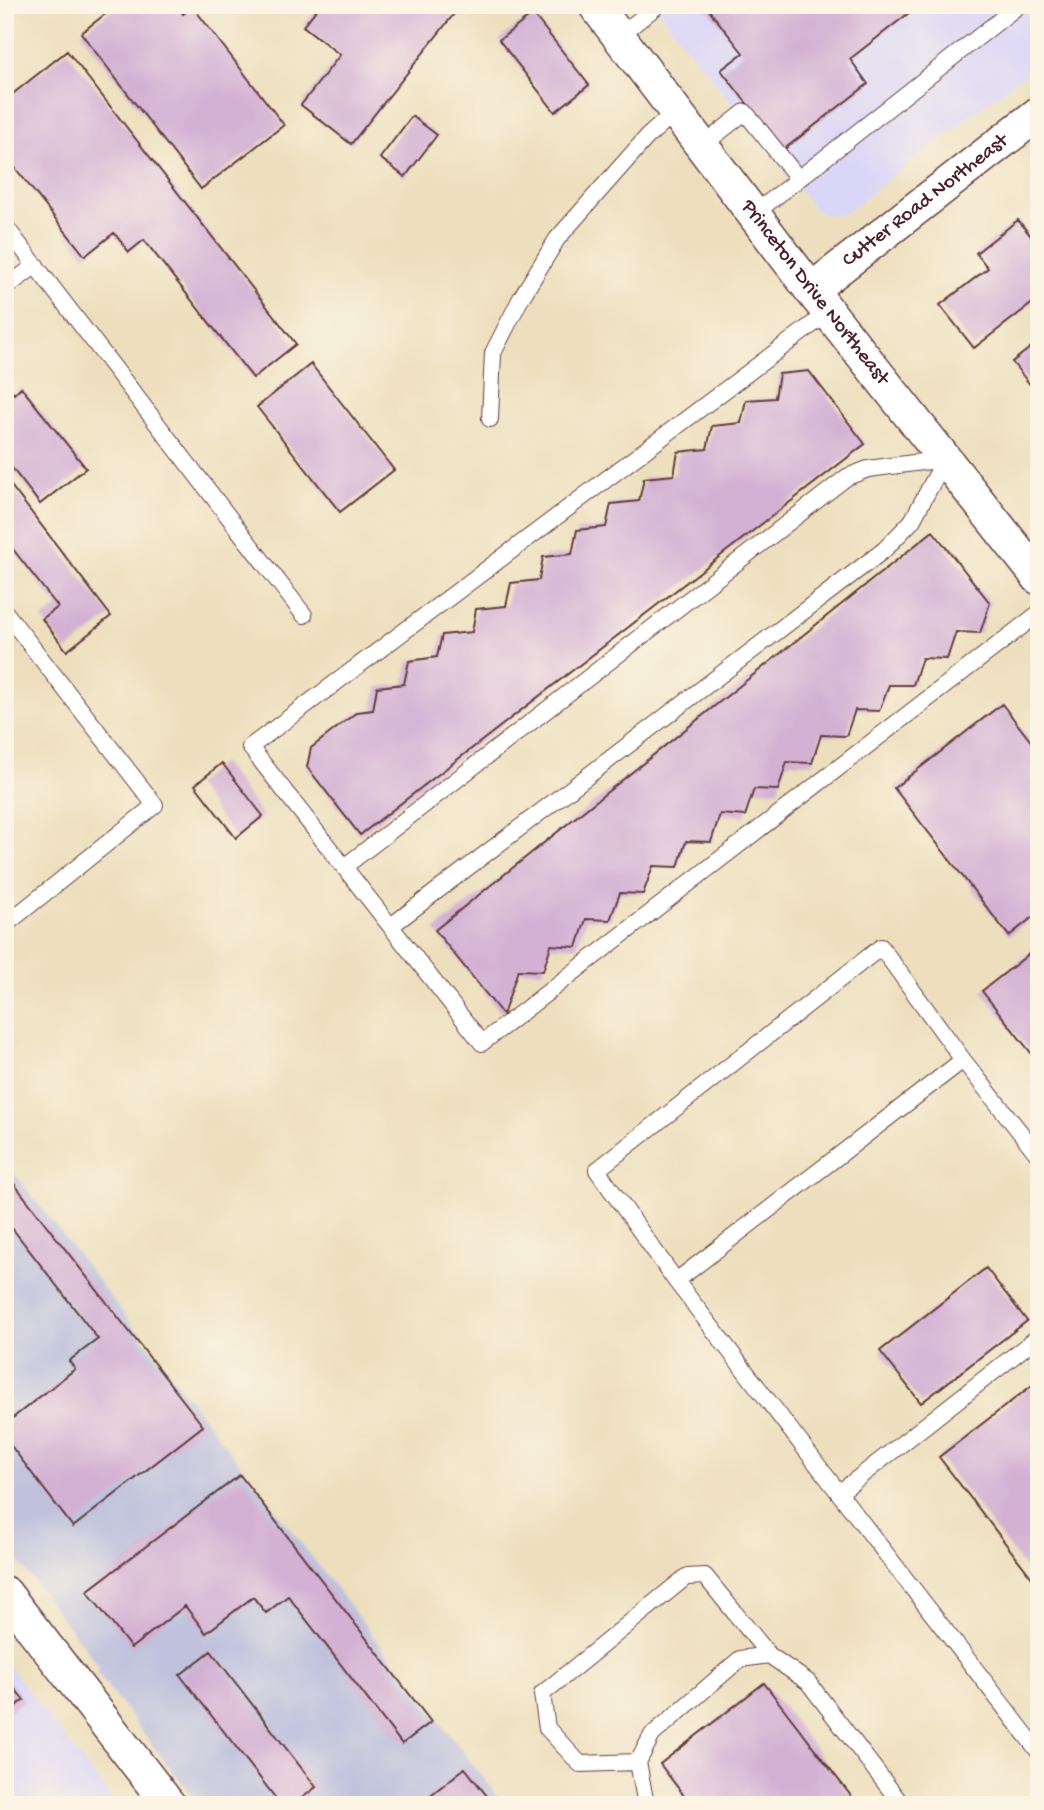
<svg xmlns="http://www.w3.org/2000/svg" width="1044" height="1810" viewBox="0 0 1044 1810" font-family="'Gochi Hand',sans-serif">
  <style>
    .built { fill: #dad6f7 }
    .industrial { fill: #c0c2dd }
    .building { fill: #d3b1d4 }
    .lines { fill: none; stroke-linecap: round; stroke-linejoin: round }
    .lane-casing { stroke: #623c41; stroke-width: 18 }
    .street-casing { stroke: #623c41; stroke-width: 36 }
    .lane { stroke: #fff; stroke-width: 16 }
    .street { stroke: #fff; stroke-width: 33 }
    .labels { text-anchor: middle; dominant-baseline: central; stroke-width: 5; stroke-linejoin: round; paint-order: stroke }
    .street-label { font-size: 21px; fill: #4a1f2b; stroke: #fcf5e5 }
  </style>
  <rect width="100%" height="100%" fill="#fcf5e5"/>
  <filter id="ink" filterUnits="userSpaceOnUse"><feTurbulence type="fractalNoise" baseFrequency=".0143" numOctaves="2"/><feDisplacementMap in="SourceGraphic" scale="14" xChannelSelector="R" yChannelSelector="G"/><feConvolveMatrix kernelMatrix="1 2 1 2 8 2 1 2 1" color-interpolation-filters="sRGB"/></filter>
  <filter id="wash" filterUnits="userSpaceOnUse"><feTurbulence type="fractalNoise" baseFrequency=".00686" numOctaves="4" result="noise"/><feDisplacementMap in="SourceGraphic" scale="28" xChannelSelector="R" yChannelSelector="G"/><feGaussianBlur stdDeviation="1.57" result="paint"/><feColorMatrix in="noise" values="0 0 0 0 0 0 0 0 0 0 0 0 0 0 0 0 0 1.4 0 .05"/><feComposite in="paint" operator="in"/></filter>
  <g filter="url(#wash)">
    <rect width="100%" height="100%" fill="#eddfbd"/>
    <path class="built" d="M654 5H1039V63L843 215H825L814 209Z
      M5 1661 117 1805H5Z"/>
    <path class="industrial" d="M5 1161 504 1805H199L96 1672 100 1668 5 1544Z"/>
    <g id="blocks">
      <path class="building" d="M117 5H177L183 14 193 7 284 125 201 189 81 33Z
        M320 5H461L351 144 301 105 340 55 303 26Z
        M705 5H919L850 59 868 84 783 150 721 70 743 53Z
        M533 14 589 85 555 112 499 40Z
        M67 51 296 344 253 378 144 240 129 252 114 233 85 256 5 155V100Z
        M412 116 437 135 405 177 380 158Z
        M1018 220 1039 246V298L974 348 940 305 988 268 976 253Z
        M1039 341V396L1012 362Z
        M311 364 394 470 340 512 257 407Z
        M809 371 865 444 360 835 307 767 311 748 357 712 373 710 377 687 404 684 409 661 437 657 442 635 472 632 476 609 506 606 511 583 539 580 543 557 572 554 577 530 606 527 611 504 639 501 644 478 674 475 678 452 707 449 712 426 741 423 746 400 775 398 779 374Z
        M5 383 14 394 21 387 86 468 40 504 5 459Z
        M5 478 111 616 67 651 42 619 58 607 5 539Z
        M933 531 990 603 980 633 956 632 947 659 922 658 913 685H889L879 711 855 710 846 736 821 735 812 763 787 762 778 790 754 789 745 816 720 814 711 842 686 841 678 867 653 866 643 894 620 893 610 920 586 919 577 947 551 945 543 971 518 970 503 1015 435 930Z
        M1002 704 1039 752V912L1009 936 894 788Z
        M222 763 263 816 236 838 195 785Z
        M1039 946V1063L982 991Z
        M5 1172 203 1426 73 1527 5 1438V1424L75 1369 69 1361 98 1339 5 1219Z
        M986 1268 1027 1321 921 1403 880 1351Z
        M1039 1380V1587L939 1457Z
        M240 1475 431 1722 402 1744 288 1596 266 1613 253 1597 206 1633 185 1606 131 1648 87 1591Z
        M211 1651 316 1787 293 1805H281L180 1675Z
        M5 1677 24 1700 5 1715Z
        M764 1683 858 1805H691L660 1764Z
        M465 1768 494 1805H418Z"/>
    </g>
  </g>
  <g filter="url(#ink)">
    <use href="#blocks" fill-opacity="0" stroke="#623c41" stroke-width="2"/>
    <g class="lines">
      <defs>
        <path id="lane" d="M619 36 658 5
          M703 145 745 112 798 178
          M754 214 1019 5
          M5 226 304 615
          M5 288 36 265
          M829 312 250 747 482 1043 1039 613
          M490 419 493 353 521 298 557 239 647 137 676 111
          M5 612 155 805 5 925
          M344 867 847 477 868 469 945 459
          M391 926 884 550 912 521 945 459
          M676 1281 597 1170 881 947 963 1060
          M1039 1336 839 1493 1039 1752
          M839 1493 676 1281 963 1060 1039 1156
          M638 1762 580 1764 547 1728 542 1694 686 1577 705 1576 769 1655
          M646 1805 638 1762 652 1735 740 1659 769 1655 808 1682 902 1805"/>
        <g id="street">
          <path id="s1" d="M595 5 811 290 1039 578"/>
          <path id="s2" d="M811 290 1039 113"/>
          <path d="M5 1593 169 1805"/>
        </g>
      </defs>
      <use href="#lane" class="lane-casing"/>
      <use href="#street" class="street-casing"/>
      <use href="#lane" class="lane"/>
      <use href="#street" class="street"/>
    </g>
  </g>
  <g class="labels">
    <g class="street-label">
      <text stroke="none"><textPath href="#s2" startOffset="145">Cutter Road Northeast</textPath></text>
      <text stroke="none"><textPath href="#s1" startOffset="362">Princeton Drive Northeast</textPath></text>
    </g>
  </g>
  <rect width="1044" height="1810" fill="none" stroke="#fcf5e5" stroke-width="28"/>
</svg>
